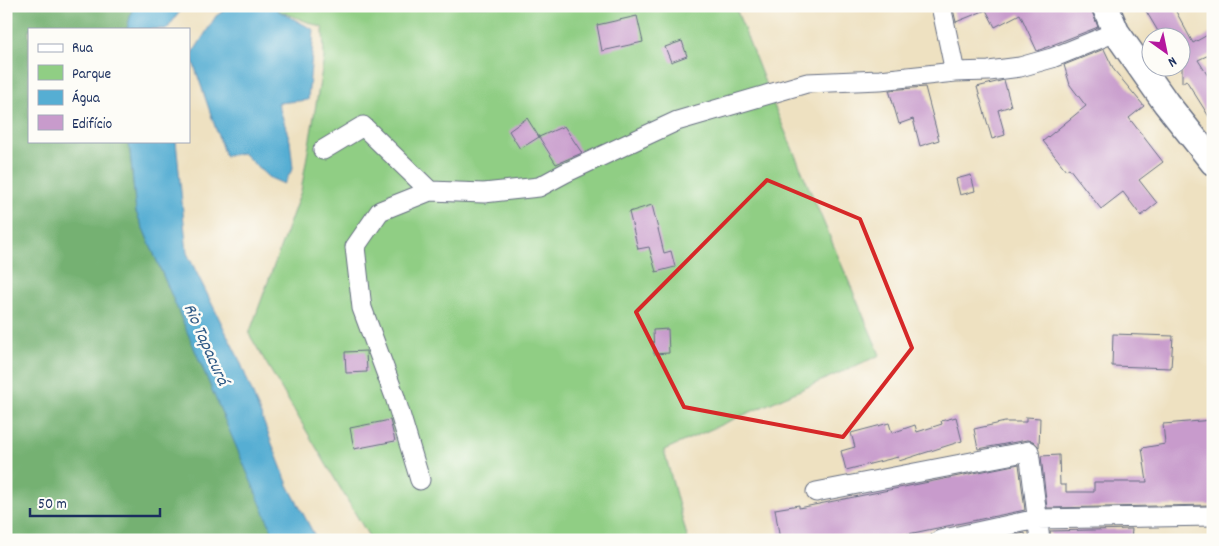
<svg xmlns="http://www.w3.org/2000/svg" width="1219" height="546" viewBox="0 0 1219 546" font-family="Dekko,sans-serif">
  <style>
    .green { fill: #90ce84; stroke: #567e71 }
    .forest { fill: #74b172; stroke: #487068 }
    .water { fill: #56aed3; stroke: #386e98 }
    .building { fill: #c89bcc }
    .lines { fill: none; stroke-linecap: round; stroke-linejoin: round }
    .street-casing { stroke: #656d81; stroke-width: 21 }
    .secondary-casing { stroke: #656d81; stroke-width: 29 }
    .street { stroke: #fff; stroke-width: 19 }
    .secondary { stroke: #fff; stroke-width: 26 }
    .marked { fill: none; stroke: #d62828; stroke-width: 4; stroke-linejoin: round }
    .labels { text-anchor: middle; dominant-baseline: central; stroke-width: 5; stroke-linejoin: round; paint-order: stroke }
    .water-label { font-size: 18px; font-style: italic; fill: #305b87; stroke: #fdfcf7 }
  </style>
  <rect width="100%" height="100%" fill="#fdfcf7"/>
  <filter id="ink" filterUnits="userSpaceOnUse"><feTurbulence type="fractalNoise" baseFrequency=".02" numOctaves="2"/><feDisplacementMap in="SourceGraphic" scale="10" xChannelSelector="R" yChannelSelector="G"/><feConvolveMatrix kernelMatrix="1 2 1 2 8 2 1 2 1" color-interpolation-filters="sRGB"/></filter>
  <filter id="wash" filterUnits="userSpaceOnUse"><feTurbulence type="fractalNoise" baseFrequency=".0096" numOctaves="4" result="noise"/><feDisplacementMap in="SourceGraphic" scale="20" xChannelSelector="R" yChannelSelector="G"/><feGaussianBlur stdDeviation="1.12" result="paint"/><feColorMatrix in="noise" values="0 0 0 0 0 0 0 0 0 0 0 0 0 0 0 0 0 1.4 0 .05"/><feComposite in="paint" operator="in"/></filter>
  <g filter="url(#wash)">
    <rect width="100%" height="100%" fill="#eee1c1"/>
    <path class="green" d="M278 6H735L773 103 880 355 664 450 688 540H371L249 334 301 191 324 58 323 28 277 10Z"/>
    <path class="forest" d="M6 6H133L127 29H29V141H129L136 212 278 540H6Z"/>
    <path class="water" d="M133 6H184L167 29H127Z
      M231 6H278L277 10 314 30 308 100 278 103 290 141 293 168 284 184 268 177 243 153 225 156 191 56 216 16Z
      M129 141H176L187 253 240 361 288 485 317 540H276L136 212Z"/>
    <g id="blocks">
      <path class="building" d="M958 6H1090L1098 27 1037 51 1020 14 995 27 986 10 956 22 953 9Z
        M1143 6H1173L1193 43 1213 32V53L1198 60 1213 84V123L1186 80 1182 83V38H1162Z
        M637 16 643 42 602 51 597 25Z
        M682 41 687 56 671 62 665 47Z
        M1104 49 1114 70 1144 106 1129 118 1163 162 1139 180 1157 203 1141 216 1123 192 1101 209 1069 168 1066 170 1043 141 1086 106 1070 85 1064 65Z
        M1004 80 1011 106 998 110 1005 135 992 139 977 87Z
        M925 87 939 140 920 146 913 119 899 124 889 90Z
        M527 118 539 137 520 149 509 131Z
        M564 126 582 153 556 164 539 137Z
        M971 175 975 191 960 195 956 179Z
        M652 205 664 253 671 251 675 267 656 272 649 247 638 249 629 212Z
        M668 329 669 353 654 354 653 330Z
        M1113 334 1173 336 1171 368 1112 366Z
        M366 351 367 372 346 373 345 352Z
        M956 417 962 441 899 461 898 457 846 470 841 451 855 447 851 433 889 423 892 433 915 425 917 432 942 424 941 421Z
        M1026 417 1040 418 1039 447 1033 441 1027 440 978 449 974 429 1005 422H1026Z
        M390 420 395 441 354 449 350 428Z
        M1213 420V505L1047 508 1041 456 1059 455 1060 485H1066V492H1094V482H1147L1142 448 1165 444 1163 424Z
        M1019 464 1025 510 879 540H780L775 509 799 505V508Z
        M1132 529 1131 540H1051L1050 531Z
        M1025 533 1026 540H994Z"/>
    </g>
  </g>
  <g filter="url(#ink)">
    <use href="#blocks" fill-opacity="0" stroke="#656d81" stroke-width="1"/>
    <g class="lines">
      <defs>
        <path id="street" d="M941 6 955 72
          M323 150 363 126 430 191 484 193 539 187 565 173 677 121 807 83 880 80 955 72 989 71 1020 67 1052 58 1116 32
          M420 480 395 397 362 308 355 247 380 211 430 191
          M816 492 1029 451 1040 540
          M940 540 1037 519 1213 516"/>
        <path id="secondary" d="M1105 6 1116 32 1166 103 1213 162"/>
      </defs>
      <use href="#street" class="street-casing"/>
      <use href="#secondary" class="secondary-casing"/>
      <use href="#street" class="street"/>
      <use href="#secondary" class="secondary"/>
    </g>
  </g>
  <path class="marked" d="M767 180 860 219 912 348 843 437 684 407 636 312Z"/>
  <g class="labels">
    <g class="water-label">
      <text transform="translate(205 345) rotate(66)">Rio Tapacurá</text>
    </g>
  </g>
  <rect width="1219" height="546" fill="none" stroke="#fdfcf7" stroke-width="25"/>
  <rect x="28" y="28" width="162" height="115" fill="#fdfcf7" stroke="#a3aaba"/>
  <rect x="38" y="44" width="25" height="8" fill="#ffffff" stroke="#a3aaba"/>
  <text x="72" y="52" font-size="15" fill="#1b2f5e">Rua</text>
  <rect x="38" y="65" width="25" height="15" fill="#90ce84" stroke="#a3aaba"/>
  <text x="72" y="78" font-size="15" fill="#1b2f5e">Parque</text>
  <rect x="38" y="90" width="25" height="15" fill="#56aed3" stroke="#a3aaba"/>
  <text x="72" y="102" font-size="15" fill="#1b2f5e">Água</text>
  <rect x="38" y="115" width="25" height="15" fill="#c89bcc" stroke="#a3aaba"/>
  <text x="72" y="128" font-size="15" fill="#1b2f5e">Edifício</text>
  <g transform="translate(1166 52) rotate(147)"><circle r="24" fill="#fdfcf7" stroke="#a3aaba"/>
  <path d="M0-4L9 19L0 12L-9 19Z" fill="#b5179e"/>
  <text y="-8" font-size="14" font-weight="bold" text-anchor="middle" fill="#1b2f5e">N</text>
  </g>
  <path d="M30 508v8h130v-8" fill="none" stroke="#1b2f5e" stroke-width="2.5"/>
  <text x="38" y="508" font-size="15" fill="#1b2f5e" stroke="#fdfcf7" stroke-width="4" paint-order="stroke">50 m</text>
</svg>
